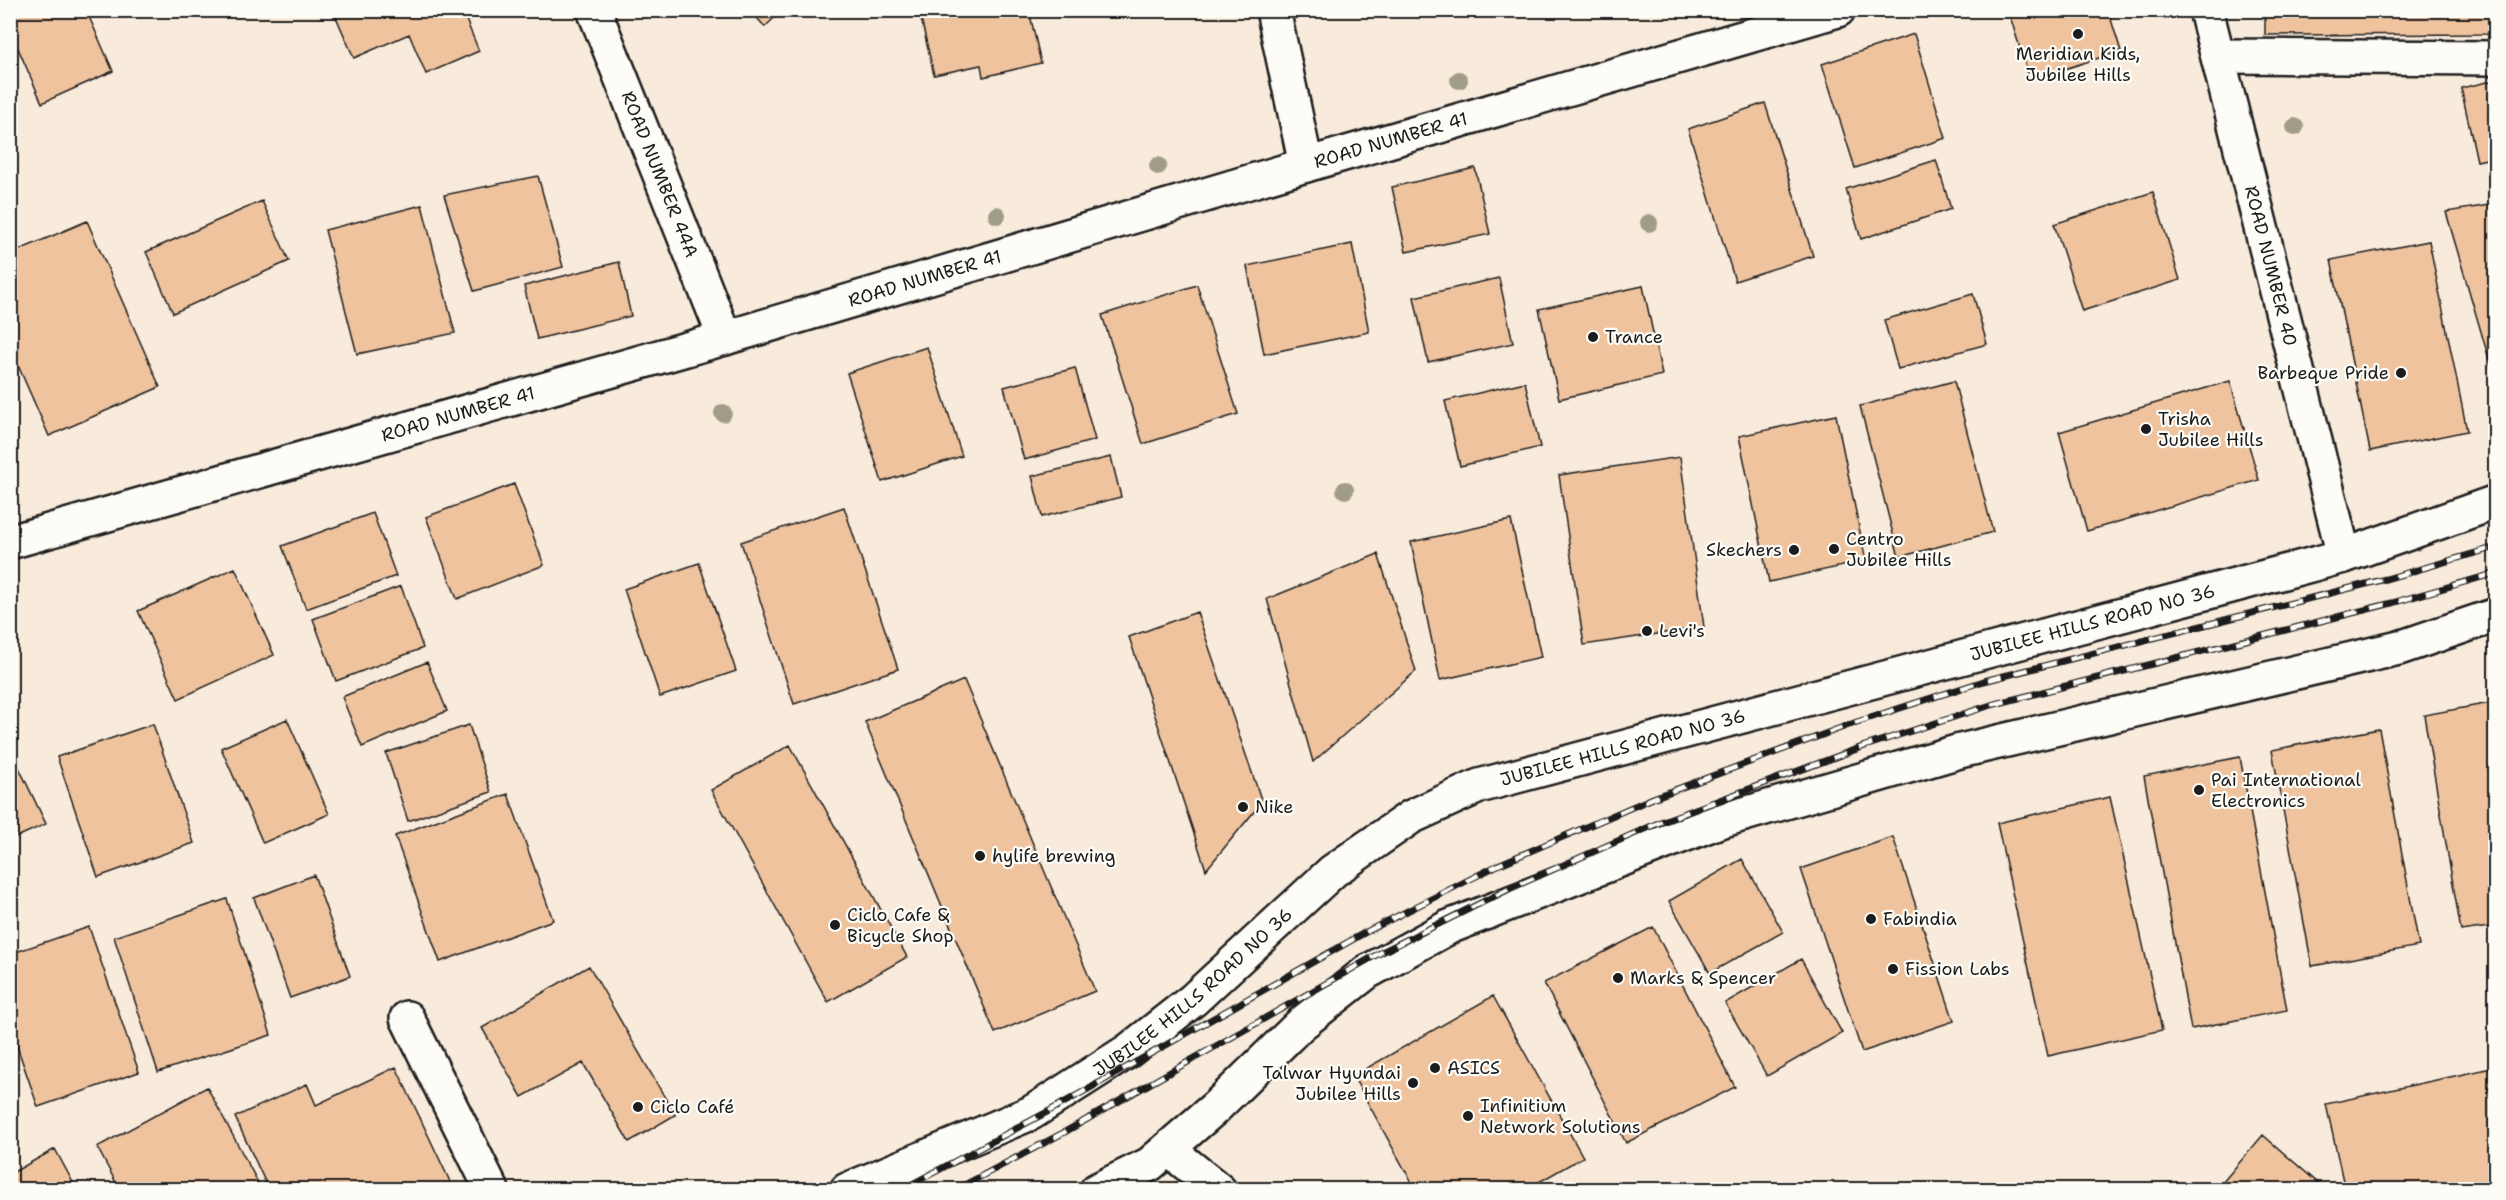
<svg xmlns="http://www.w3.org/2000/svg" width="2506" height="1200" viewBox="0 0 2506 1200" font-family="'Shantell Sans',sans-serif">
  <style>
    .building { fill: #efc39e; stroke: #1c1c1c; stroke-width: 1.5 }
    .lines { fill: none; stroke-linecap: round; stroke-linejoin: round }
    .minor-casing { stroke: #1c1c1c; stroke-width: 38 }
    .major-casing { stroke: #1c1c1c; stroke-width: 38 }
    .minor { stroke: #fdfcf7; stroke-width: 33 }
    .major { stroke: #fdfcf7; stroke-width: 33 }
    .rail-casing { stroke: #1c1c1c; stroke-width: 7 }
    .rail { stroke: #fdfcf7; stroke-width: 4.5; stroke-dasharray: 14; stroke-linecap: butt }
    .tree { fill: #a09c87 }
    .poi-dot { fill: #1c1c1c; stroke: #fdfcf7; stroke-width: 2 }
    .labels { text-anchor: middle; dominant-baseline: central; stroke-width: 4.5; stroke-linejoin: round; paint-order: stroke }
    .poi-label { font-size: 18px; fill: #1c1c1c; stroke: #fdfcf7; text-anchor: start }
    .street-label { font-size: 18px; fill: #1c1c1c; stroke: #fdfcf7 }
  </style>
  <rect width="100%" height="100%" fill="#f9ebdc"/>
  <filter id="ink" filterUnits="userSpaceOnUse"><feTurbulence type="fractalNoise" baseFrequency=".0167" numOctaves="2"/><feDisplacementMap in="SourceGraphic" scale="12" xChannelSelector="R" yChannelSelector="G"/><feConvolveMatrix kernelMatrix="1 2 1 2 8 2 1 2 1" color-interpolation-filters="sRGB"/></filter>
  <g filter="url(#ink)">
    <path class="building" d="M10 10H86L113 71 42 103 10 30Z
      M333 10H462L479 51 426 74 409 34 354 58Z
      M750 10H782L765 27Z
      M919 10H1029L1041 63 983 77 981 65 934 75Z
      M2008 10H2108L2121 51 2030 80Z
      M2265 10H2496V34L2265 35Z
      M1914 34 1946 138 1855 168 1822 64Z
      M2496 80V157L2477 161 2461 88Z
      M1765 103 1813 256 1735 281 1688 129Z
      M1936 160 1951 209 1861 239 1846 189Z
      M1475 168 1490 234 1406 252 1392 187Z
      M538 176 563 267 474 291 444 195Z
      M2153 192 2180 280 2082 311 2054 224Z
      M262 201 289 261 173 313 146 252Z
      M2496 204V383L2446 212Z
      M422 205 455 333 357 354 325 230Z
      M87 221 160 387 49 436 10 347V254Z
      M2429 241 2467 431 2370 451 2331 260Z
      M1352 244 1369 332 1264 354 1247 266Z
      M619 262 631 316 537 339 524 286Z
      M1499 278 1513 343 1428 362 1414 297Z
      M1197 285 1238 414 1143 444 1102 315Z
      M1643 286 1662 375 1559 399 1539 309Z
      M1973 294 1987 344 1898 369 1884 320Z
      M927 347 962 456 882 482 847 373Z
      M1075 368 1095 440 1024 460 1004 387Z
      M1954 381 1993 532 1899 557 1860 406Z
      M2230 381 2259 480 2087 531 2059 432Z
      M1525 382 1540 447 1460 466 1445 401Z
      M1836 415 1866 561 1769 582 1739 436Z
      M1111 457 1121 497 1042 517 1032 476Z
      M1680 457 1704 627 1584 645 1559 475Z
      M514 484 544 565 457 599 426 517Z
      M844 507 898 669 794 704 741 542Z
      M373 513 396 576 306 609 282 546Z
      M1511 520 1541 657 1440 680 1411 542Z
      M1378 554 1416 671 1313 762 1267 599Z
      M699 563 736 671 660 697 624 589Z
      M235 568 274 655 178 699 138 611Z
      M401 586 423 648 336 681 313 619Z
      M1197 612 1262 802 1206 870 1129 637Z
      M427 662 447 711 362 747 342 697Z
      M964 680 1095 991 995 1033 865 722Z
      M2496 702V926L2461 931 2424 715Z
      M287 719 329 814 263 843 221 748Z
      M153 724 194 843 98 877 57 757Z
      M469 725 491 792 408 821 386 753Z
      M2379 729 2419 946 2312 966 2272 750Z
      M790 745 907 957 828 1002 711 790Z
      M10 749 46 824 10 840Z
      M2240 757 2287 1010 2191 1029 2144 776Z
      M508 794 553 920 440 962 395 836Z
      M2110 797 2162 1030 2048 1056 1997 823Z
      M1893 837 1954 1021 1862 1052 1801 869Z
      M1742 859 1783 932 1710 973 1669 901Z
      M314 875 350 976 290 998 254 898Z
      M227 899 271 1035 158 1072 114 937Z
      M89 927 139 1072 38 1107 10 1026V954Z
      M1653 927 1735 1087 1626 1143 1544 983Z
      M1801 959 1842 1033 1767 1076 1725 1003Z
      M589 966 675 1115 629 1142 583 1063 522 1097 482 1028Z
      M1493 996 1583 1157 1525 1190H1416L1353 1076Z
      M396 1067 454 1190H269L235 1117 307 1084 316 1105Z
      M2496 1067V1190H2345L2326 1104Z
      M207 1087 262 1190H120L97 1147Z
      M2263 1135 2326 1190H2216Z
      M55 1149 77 1190H10V1174Z"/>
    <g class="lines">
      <defs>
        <g id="minor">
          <path id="s1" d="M594 10 725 338"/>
          <path d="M1273 10 1306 165"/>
          <path id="s2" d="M2206 10 2344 556"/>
          <path d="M2218 56 2496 58"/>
          <path id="s3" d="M10 542 725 338 1306 165 1838 10"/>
          <path d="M407 1018 492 1190"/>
          <path d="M1168 1149 1219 1190"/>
        </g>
        <g id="major">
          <path id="s4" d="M847 1190 1031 1113 1128 1051 1193 1000 1333 871 1411 817 1479 786 2344 556 2496 502"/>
          <path d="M1097 1190 1150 1164 1216 1107 1301 1024 1367 972 1449 927 1717 822 1960 751 2399 648 2496 615"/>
        </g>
      </defs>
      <use href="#minor" class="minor-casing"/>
      <use href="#major" class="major-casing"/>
      <use href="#minor" class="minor"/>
      <use href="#major" class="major"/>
      <defs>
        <path id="rail" d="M901 1190 1051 1110 1366 932 1498 865 1653 798 1857 722 1984 681 2386 579 2496 547
          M955 1190 1063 1133 1378 954 1509 889 1663 821 1865 746 1991 705 2392 603 2496 573"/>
      </defs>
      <use href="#rail" class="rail-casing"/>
      <use href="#rail" class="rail"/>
    </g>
    <g class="tree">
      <circle cx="1459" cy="80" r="9"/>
      <circle cx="2295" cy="127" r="9"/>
      <circle cx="1158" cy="166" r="9"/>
      <circle cx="997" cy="215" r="9"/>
      <circle cx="1649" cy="223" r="9"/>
      <circle cx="723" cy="413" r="9"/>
      <circle cx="1345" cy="490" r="9"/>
    </g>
  </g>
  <g class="poi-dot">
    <circle cx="2078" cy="34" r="6"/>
    <circle cx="1593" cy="337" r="6"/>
    <circle cx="2401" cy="373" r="6"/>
    <circle cx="2146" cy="429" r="6"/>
    <circle cx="1834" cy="549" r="6"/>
    <circle cx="1794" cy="550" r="6"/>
    <circle cx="1647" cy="631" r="6"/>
    <circle cx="2199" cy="790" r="6"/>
    <circle cx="1243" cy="807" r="6"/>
    <circle cx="980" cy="856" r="6"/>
    <circle cx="1871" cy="919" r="6"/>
    <circle cx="835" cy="925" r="6"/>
    <circle cx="1893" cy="969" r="6"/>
    <circle cx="1618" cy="978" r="6"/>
    <circle cx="1435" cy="1068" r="6"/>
    <circle cx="1413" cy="1083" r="6"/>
    <circle cx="638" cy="1107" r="6"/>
    <circle cx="1468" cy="1116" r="6"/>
  </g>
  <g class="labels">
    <g class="poi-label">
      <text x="2078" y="54" text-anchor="middle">Meridian Kids,<tspan x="2078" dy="21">Jubilee Hills</tspan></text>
      <text x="1605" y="337">Trance</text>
      <text x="2389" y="373" text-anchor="end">Barbeque Pride</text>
      <text x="2158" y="419">Trisha<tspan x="2158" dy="21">Jubilee Hills</tspan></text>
      <text x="1846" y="539">Centro<tspan x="1846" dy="21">Jubilee Hills</tspan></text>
      <text x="1782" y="550" text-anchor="end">Skechers</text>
      <text x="1659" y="631">Levi's</text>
      <text x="2211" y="780">Pai International<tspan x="2211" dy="21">Electronics</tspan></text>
      <text x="1255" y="807">Nike</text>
      <text x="992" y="856">hylife brewing</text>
      <text x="847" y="915">Ciclo Cafe &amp;<tspan x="847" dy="21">Bicycle Shop</tspan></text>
      <text x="1883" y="919">Fabindia</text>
      <text x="1905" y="969">Fission Labs</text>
      <text x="1630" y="978">Marks &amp; Spencer</text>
      <text x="1447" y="1068">ASICS</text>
      <text x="1401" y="1073" text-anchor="end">Talwar Hyundai<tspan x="1401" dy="21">Jubilee Hills</tspan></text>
      <text x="1480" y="1106">Infinitium<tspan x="1480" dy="21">Network Solutions</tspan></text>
      <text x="650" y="1107">Ciclo Café</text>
    </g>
    <g class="street-label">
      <text stroke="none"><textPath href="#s3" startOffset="1438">ROAD NUMBER 41</textPath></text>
      <text stroke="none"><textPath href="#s1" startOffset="177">ROAD NUMBER 44A</textPath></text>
      <text stroke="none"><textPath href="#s2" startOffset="264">ROAD NUMBER 40</textPath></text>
      <text stroke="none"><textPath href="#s3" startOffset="952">ROAD NUMBER 41</textPath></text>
      <text stroke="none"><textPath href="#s3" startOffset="466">ROAD NUMBER 41</textPath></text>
      <text stroke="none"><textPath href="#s4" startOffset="1392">JUBILEE HILLS ROAD NO 36</textPath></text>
      <text stroke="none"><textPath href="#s4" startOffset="906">JUBILEE HILLS ROAD NO 36</textPath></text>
      <text stroke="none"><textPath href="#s4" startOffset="402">JUBILEE HILLS ROAD NO 36</textPath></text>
    </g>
  </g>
  <rect width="2506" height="1200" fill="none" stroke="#fdfcf7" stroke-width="36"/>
  <rect x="18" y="18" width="2470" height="1164" fill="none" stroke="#1c1c1c" stroke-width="2" filter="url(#ink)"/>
</svg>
